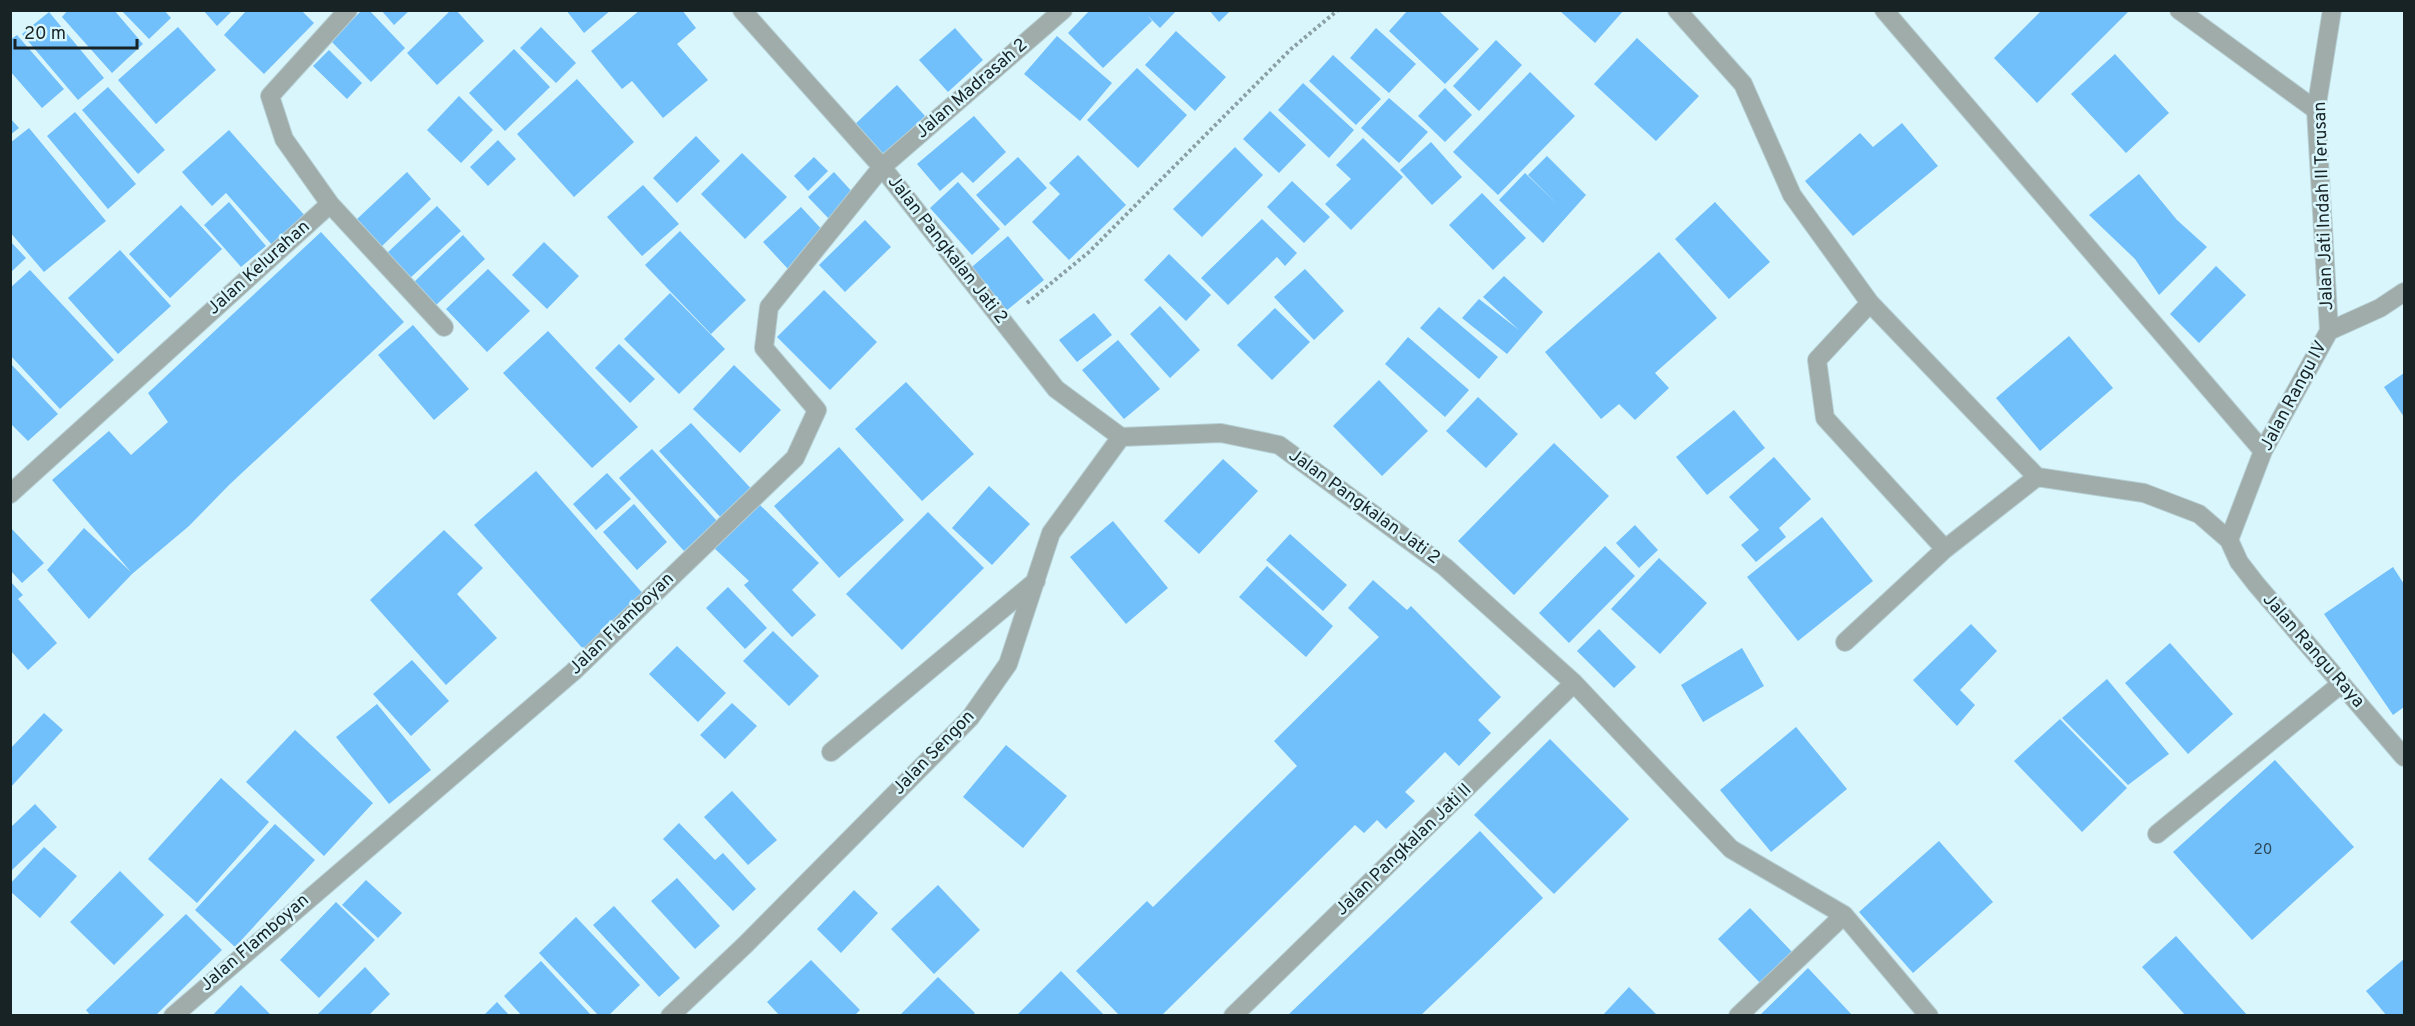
<svg xmlns="http://www.w3.org/2000/svg" width="2415" height="1026" viewBox="0 0 2415 1026" font-family="Overpass,sans-serif">
  <style>
    .building { fill: #71bffb }
    .lines { fill: none; stroke-linecap: round; stroke-linejoin: round }
    .minor-casing { stroke: #b6d0d5; stroke-width: 20 }
    .path { stroke: #8aa0a4; stroke-width: 4; stroke-dasharray: 3 3; stroke-linecap: butt }
    .minor { stroke: #a0aca9; stroke-width: 18 }
    .labels { text-anchor: middle; dominant-baseline: central; stroke-width: 5; stroke-linejoin: round; paint-order: stroke }
    .number-label { font-size: 15px; fill: #2e4a5a }
    .street-label { font-size: 18px; fill: #182325; stroke: #d9f6fc }
  </style>
  <rect width="100%" height="100%" fill="#d9f6fc"/>
  <path class="building" d="M68 10H114L143 44 112 73 62 17Z
    M121 10H164L171 18 149 39Z
    M203 10H233L217 26Z
    M247 10H301L314 23 264 74 224 35Z
    M362 10H369L405 48 371 82 331 41Z
    M381 10H410L394 25Z
    M451 10H456L484 41 437 85 407 53Z
    M566 10H611L584 33Z
    M640 10H682L696 28 677 44 708 80 663 118 632 81 622 89 591 51Z
    M1090 10H1177L1160 28 1147 15 1152 21 1103 68 1068 33Z
    M1209 10H1231L1219 22Z
    M1408 10H1438L1479 49 1445 84 1389 31Z
    M1559 10H1624L1595 43Z
    M2042 10H2130L2037 103 1994 58Z
    M49 12 104 78 78 100 22 34Z
    M178 27 216 70 156 124 118 80Z
    M541 27 576 63 556 83 520 48Z
    M955 28 983 60 948 92 919 60Z
    M1376 28 1416 64 1389 93 1350 58Z
    M1176 31 1226 77 1195 111 1145 65Z
    M17 35 64 89 42 108 10 71V40Z
    M1057 36 1112 83 1080 121 1024 74Z
    M1637 38 1699 96 1656 141 1594 84Z
    M1496 40 1522 65 1479 111 1453 86Z
    M514 49 550 87 505 131 469 93Z
    M329 50 362 83 347 99 313 66Z
    M2115 54 2169 113 2126 153 2071 94Z
    M1333 55 1381 99 1356 125 1309 81Z
    M1137 68 1187 115 1138 168 1087 120Z
    M1530 72 1575 116 1498 195 1453 152Z
    M577 79 634 142 574 197 517 134Z
    M1303 83 1354 130 1329 158 1278 110Z
    M897 85 925 116 882 157 853 126Z
    M108 87 165 150 138 174 82 110Z
    M1445 88 1472 115 1445 142 1418 116Z
    M459 96 493 130 461 163 427 130Z
    M1389 98 1428 132 1399 163 1361 128Z
    M1270 111 1306 145 1279 173 1243 139Z
    M75 112 136 184 108 209 47 136Z
    M974 116 1006 152 973 183 962 172 940 191 917 164Z
    M10 118 19 128 10 135Z
    M1902 123 1938 166 1853 236 1805 181 1860 133 1873 147Z
    M29 128 106 221 44 272 10 232V143Z
    M229 130 306 217 273 246 226 193 212 206 182 172Z
    M696 136 720 161 677 203 653 178Z
    M1363 138 1403 177 1351 230 1325 204 1351 179 1336 165Z
    M498 140 516 159 488 186 470 167Z
    M1431 142 1462 177 1432 205 1400 170Z
    M1235 147 1263 175 1202 237 1173 209Z
    M742 153 787 197 745 239 701 194Z
    M1078 155 1126 205 1069 260 1032 222 1060 194 1049 183Z
    M1547 156 1586 195 1543 243 1499 200 1525 173 1558 205 1528 175Z
    M814 157 828 171 808 191 794 176Z
    M1018 157 1047 188 1005 226 976 195Z
    M407 172 431 199 382 246 357 219Z
    M834 172 855 195 830 220 808 197Z
    M2139 174 2177 220 2207 247 2159 295 2135 259 2089 215Z
    M1292 181 1330 217 1304 243 1267 207Z
    M958 182 1000 229 972 255 930 208Z
    M643 185 679 224 642 256 607 217Z
    M1482 193 1526 238 1493 270 1449 225Z
    M229 202 266 246 241 267 204 225Z
    M1715 202 1770 262 1729 299 1675 239Z
    M181 205 222 249 170 298 129 254Z
    M437 206 461 231 409 279 386 254Z
    M801 207 826 234 788 269 763 242Z
    M1262 219 1297 253 1285 266 1277 257 1228 305 1201 278Z
    M865 220 891 247 845 292 819 265Z
    M680 231 746 300 711 334 645 265Z
    M321 232 404 322 229 485 189 526 132 574 89 619 47 570 84 528 131 572 52 480 109 431 131 455 168 422 148 393Z
    M463 235 485 259 435 306 413 283Z
    M1008 236 1044 280 1001 315 966 272Z
    M10 241 26 258 10 273Z
    M544 242 579 276 547 309 512 275Z
    M120 250 171 306 118 354 68 298Z
    M1659 252 1717 318 1655 373 1669 388 1635 420 1619 404 1601 419 1545 352Z
    M1169 254 1211 295 1186 321 1144 280Z
    M2216 266 2246 295 2199 343 2170 314Z
    M488 269 530 311 487 352 446 309Z
    M1305 269 1344 311 1314 340 1274 297Z
    M30 270 114 360 60 409 10 355V288Z
    M1504 276 1543 312 1507 354 1462 318 1479 299 1519 330 1483 297Z
    M824 290 877 342 830 390 777 337Z
    M670 293 725 349 679 394 624 339Z
    M1160 306 1200 350 1170 378 1130 334Z
    M1439 307 1498 357 1479 379 1420 328Z
    M1275 308 1310 342 1272 380 1237 345Z
    M1094 313 1112 335 1077 362 1059 340Z
    M413 325 469 389 434 420 378 355Z
    M548 331 638 427 592 468 503 373Z
    M2069 336 2113 388 2040 451 1996 398Z
    M1408 337 1469 390 1445 417 1385 364Z
    M1118 340 1160 389 1124 419 1082 370Z
    M619 344 655 379 630 403 595 368Z
    M10 363 58 414 28 441 10 423Z
    M734 365 781 410 740 453 693 409Z
    M2404 373V417L2384 387Z
    M1379 380 1428 431 1382 476 1333 426Z
    M906 382 974 454 922 501 855 429Z
    M1478 397 1518 434 1486 468 1446 431Z
    M1734 410 1765 448 1707 495 1676 457Z
    M691 423 755 493 724 521 659 451Z
    M1554 443 1609 496 1514 595 1458 541Z
    M839 447 904 520 839 578 774 506Z
    M652 449 717 521 684 551 619 478Z
    M1774 457 1811 499 1779 528 1786 537 1756 562 1741 545 1759 530 1729 497Z
    M1223 459 1258 491 1199 554 1164 521Z
    M536 471 645 596 584 650 474 525Z
    M607 473 631 499 596 530 573 504Z
    M989 486 1030 524 992 565 952 528Z
    M757 502 819 563 792 590 816 615 792 637 744 585 749 581 713 547Z
    M634 504 667 542 637 570 603 532Z
    M928 512 984 568 902 650 846 594Z
    M1822 517 1873 581 1798 641 1747 577Z
    M1113 521 1168 588 1126 624 1070 557Z
    M1635 525 1658 550 1639 568 1616 543Z
    M10 527 44 563 22 583 10 570Z
    M444 530 483 568 457 594 497 638 446 685 370 600Z
    M1290 534 1347 585 1323 611 1266 560Z
    M1605 546 1635 576 1569 643 1539 613Z
    M1659 558 1707 603 1660 654 1611 609Z
    M1267 566 1333 626 1306 657 1239 597Z
    M2393 567 2404 584V707L2393 715 2324 614Z
    M1373 580 1407 610 1411 606 1501 697 1478 720 1491 733 1459 766 1445 752 1405 792 1415 801 1386 829 1377 820 1364 833 1355 825 1161 1016H1120L1076 971 1147 901 1153 907 1297 766 1274 741 1379 637 1348 608Z
    M10 581 23 595 18 599 57 643 28 670 10 650Z
    M728 587 767 628 745 649 706 608Z
    M1971 624 1997 651 1960 690 1975 705 1957 726 1913 680Z
    M1599 629 1636 667 1614 688 1577 651Z
    M773 631 819 676 789 706 743 661Z
    M2170 643 2233 714 2188 754 2125 683Z
    M677 646 726 693 698 722 649 674Z
    M1742 648 1764 686 1703 722 1681 685Z
    M412 660 449 701 411 736 373 694Z
    M2107 679 2169 754 2128 785 2062 718Z
    M732 703 757 726 725 759 700 735Z
    M377 704 431 770 389 804 336 737Z
    M44 713 63 730 10 788V749Z
    M2060 719 2127 788 2082 832 2014 761Z
    M1796 727 1847 789 1771 852 1720 790Z
    M295 730 373 803 324 856 246 782Z
    M1550 739 1629 819 1554 894 1474 815Z
    M1006 745 1067 796 1023 848 963 797Z
    M2275 760 2354 847 2252 940 2173 852Z
    M221 778 269 822 197 903 148 859Z
    M732 791 777 840 748 865 704 817Z
    M35 804 57 827 10 872V828Z
    M679 823 715 860 723 853 756 889 733 911 663 839Z
    M275 824 315 860 235 947 195 910Z
    M1480 831 1543 898 1479 960 1420 1016H1287Z
    M1939 841 1993 902 1913 973 1859 912Z
    M44 847 77 876 40 918 10 891V884Z
    M120 871 164 915 114 965 70 922Z
    M677 878 720 926 695 949 651 901Z
    M366 880 402 913 378 938 342 905Z
    M938 885 980 930 934 974 891 929Z
    M854 890 878 913 841 953 817 929Z
    M336 902 375 940 319 998 280 960Z
    M614 906 680 978 659 997 593 925Z
    M1750 908 1795 955 1763 986 1718 939Z
    M186 914 222 950 155 1016H91L86 1010Z
    M576 917 640 985 608 1016H599L539 953Z
    M2176 936 2248 1016H2186L2142 967Z
    M2404 959V1016H2387L2366 991Z
    M811 960 860 1010 854 1016H780L767 1002Z
    M541 961 592 1016H522L504 996Z
    M365 967 390 994 368 1016H316Z
    M1808 968 1853 1016H1759Z
    M1061 971 1105 1016H1016Z
    M938 977 975 1013 972 1016H899Z
    M241 985 272 1016H212Z
    M1629 987 1658 1016H1602Z
    M497 1002 510 1016H483Z"/>
  <g class="lines">
    <defs>
      <path id="minor" d="M742 10 882 167 1056 389 1121 437 1221 433 1279 445 1445 567 1574 683 1731 849 1844 915 1929 1016
        M1677 10 1743 84 1792 195 1870 303 2037 477 2144 493 2199 514 2229 540 2239 562 2256 584 2404 757
        M1884 10 2263 451
        M2179 10 2316 110
        M330 204 444 327
        M1870 303 1817 360 1825 418 1945 549
        M2329 331 2316 110 2332 10
        M10 494 330 204 284 139 270 96 348 10
        M2229 540 2263 451 2329 331 2380 308 2404 292
        M1845 642 1945 549 2037 477
        M831 752 1036 581
        M2157 834 2341 684
        M173 1016 573 672 795 458 817 410 764 348 769 307 882 167 1063 10
        M670 1016 745 945 970 718 1008 664 1051 533 1121 437
        M1233 1016 1574 683
        M1738 1016 1844 915"/>
    </defs>
    <use href="#minor" class="minor-casing"/>
    <path class="path" d="M1027 303 1089 252 1291 49 1338 10"/>
    <use href="#minor" class="minor"/>
  </g>
  <g class="labels">
    <g class="number-label">
      <text x="2263" y="850">20</text>
    </g>
    <g class="street-label">
      <text transform="translate(972 89) rotate(-41)">Jalan Madrasah 2</text>
      <text transform="translate(2324 206) rotate(-92)">Jalan Jati Indah II Terusan</text>
      <text transform="translate(947 250) rotate(52)">Jalan Pangkalan Jati 2</text>
      <text transform="translate(259 268) rotate(-42)">Jalan Kelurahan</text>
      <text transform="translate(2294 396) rotate(-62)">Jalan Rangu IV</text>
      <text transform="translate(1364 507) rotate(36)">Jalan Pangkalan Jati 2</text>
      <text transform="translate(622 624) rotate(-44)">Jalan Flamboyan</text>
      <text transform="translate(2313 651) rotate(49)">Jalan Rangu Raya</text>
      <text transform="translate(934 753) rotate(-46)">Jalan Sengon</text>
      <text transform="translate(1404 850) rotate(-44)">Jalan Pangkalan Jati II</text>
      <text transform="translate(255 943) rotate(-41)">Jalan Flamboyan</text>
    </g>
  </g>
  <rect width="2415" height="1026" fill="none" stroke="#182325" stroke-width="24"/>
  <path d="M15 39v9h122v-9" fill="none" stroke="#182325" stroke-width="3"/>
  <text x="24" y="39" font-size="18" fill="#182325" stroke="#d9f6fc" stroke-width="4.5" paint-order="stroke">20 m</text>
</svg>
